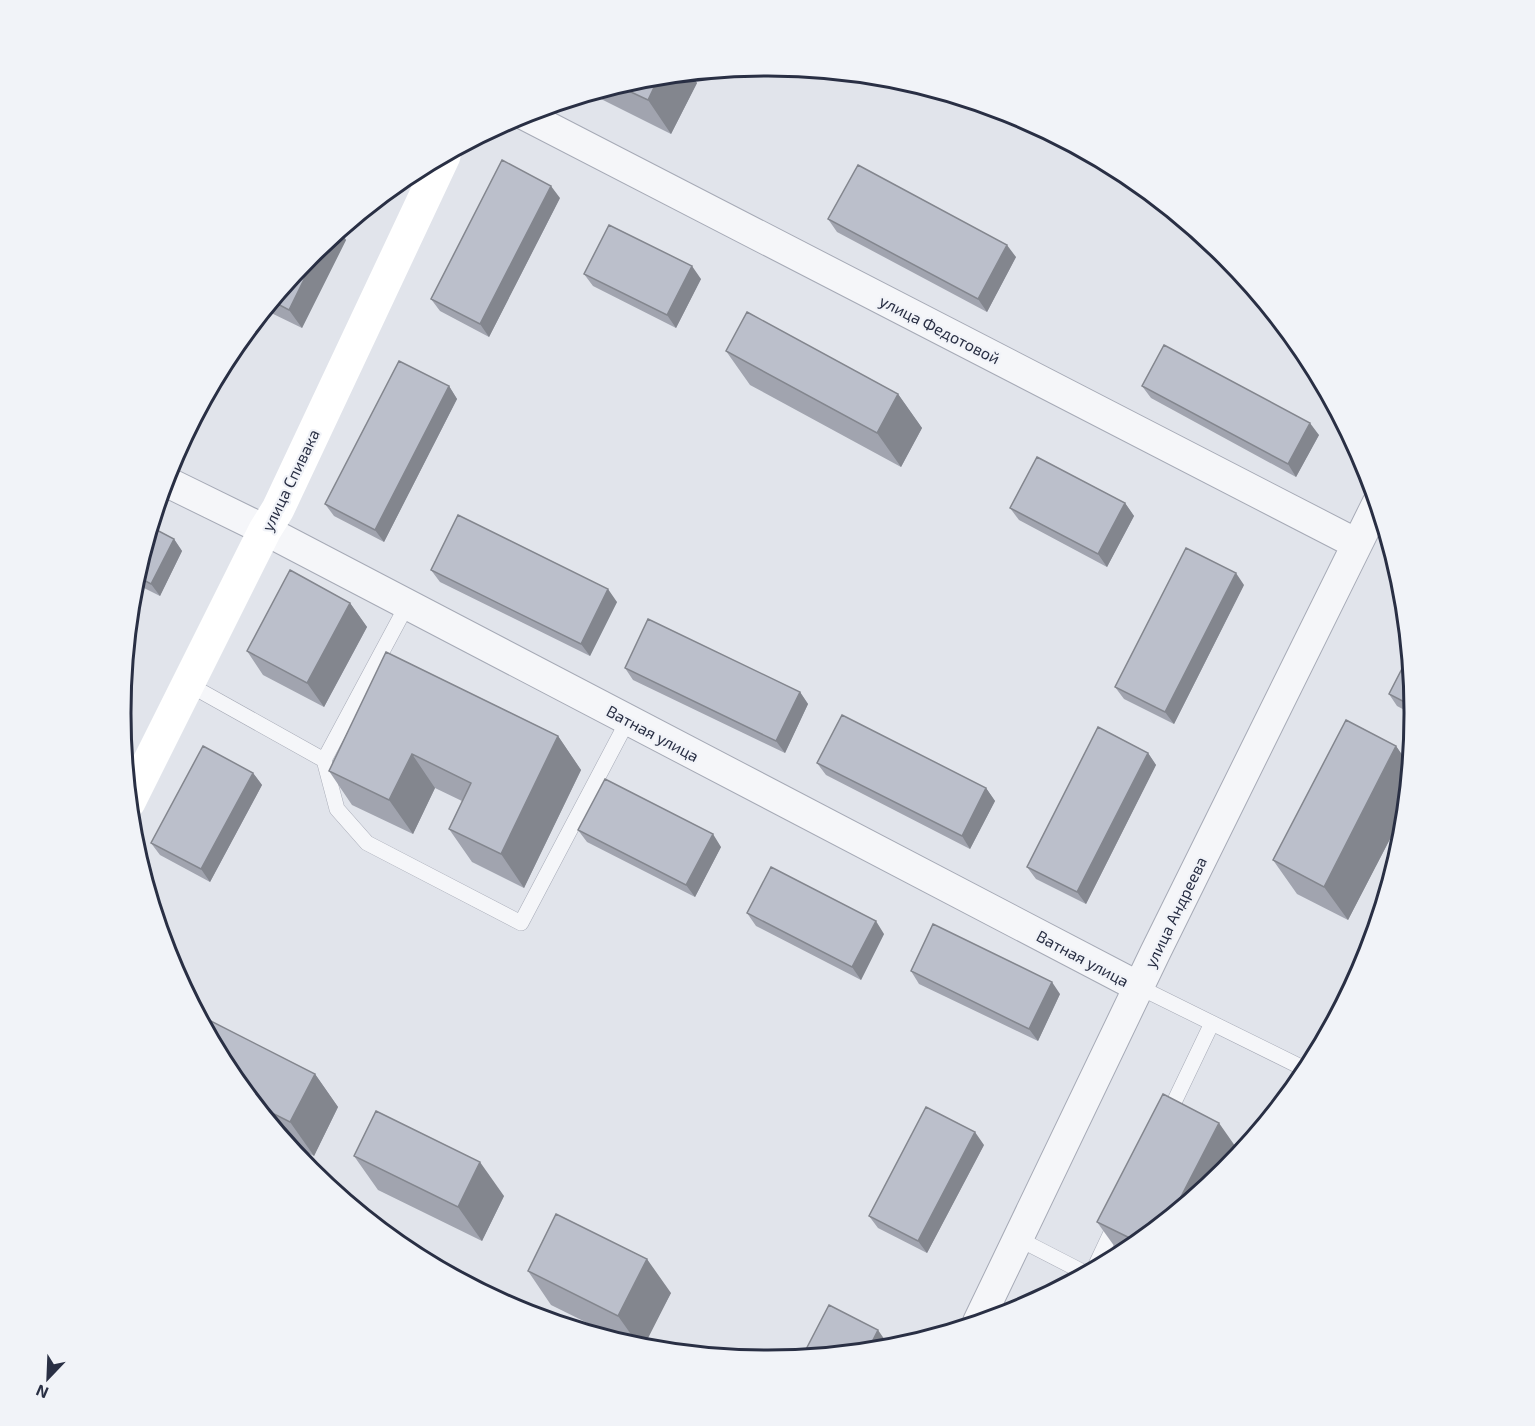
<svg xmlns="http://www.w3.org/2000/svg" width="1535" height="1426" viewBox="0 0 1535 1426" font-family="'Exo 2',sans-serif">
  <style>
    .lines { fill: none; stroke-linecap: round; stroke-linejoin: round }
    .lane-casing { stroke: #a6aab6; stroke-width: 16 }
    .street-casing { stroke: #a6aab6; stroke-width: 32 }
    .lane { stroke: #f5f6f9; stroke-width: 15 }
    .street { stroke: #f5f6f9; stroke-width: 30 }
    .secondary { stroke: #fff; stroke-width: 33 }
    .wall { fill: #a1a4af }
    .shaded-wall { fill: #83868e }
    .building { fill: #bbbfcb; stroke: #83868e; stroke-width: 1.5 }
    .labels { text-anchor: middle; dominant-baseline: central; stroke-width: 4.5; stroke-linejoin: round; paint-order: stroke }
    .street-label { font-size: 16px; fill: #292f44; stroke: #f1f3f8 }
    .rim { fill: none; stroke: #292f44; stroke-width: 3 }
  </style>
  <rect width="100%" height="100%" fill="#e1e4eb"/>
  <g class="lines">
    <defs>
      <path id="lane" d="M188 684 324 760 407 605
        M324 760 337 809 367 843 521 923 628 720
        M1139 987 1307 1070
        M1167 1117 1212 1023
        M1017 1238 1085 1273
        M1094 1269 1117 1220"/>
      <path id="street" d="M523 114 1357 544
        M165 481 265 530 1139 987
        M978 1322 1155 953 1377 504"/>
    </defs>
    <use href="#lane" class="lane-casing"/>
    <use href="#street" class="street-casing"/>
    <use href="#lane" class="lane"/>
    <use href="#street" class="street"/>
    <path class="secondary" d="M129 802 265 530 278 509 444 156"/>
  </g>
  <path class="wall" d="M690 74 697 83 671 134 591 94 642 78Z
    M560 198 489 337 440 311 431 299Z
    M828 219 1016 257 987 312 837 232Z
    M340 231 346 240 302 328 265 310 310 255Z
    M584 274 701 279 676 328 593 286Z
    M726 351 898 394 922 428 901 467 750 385Z
    M449 386 457 399 384 542 334 516 325 504Z
    M1142 386 1319 435 1296 477 1151 398Z
    M1125 503 1134 516 1107 567 1019 520 1010 508Z
    M151 527 174 539 182 551 160 596 134 583Z
    M431 570 617 602 590 656 440 582Z
    M1244 585 1174 724 1124 699 1115 687Z
    M350 603 367 627 324 707 263 675 247 651Z
    M386 652 558 736 581 770 524 888 472 862 449 829 462 801 435 788 413 834 352 805 329 771Z
    M1409 655 1414 713V715L1397 706 1389 694Z
    M625 668 800 692 808 704 785 753 633 680Z
    M1396 746 1409 765 1405 810 1348 920 1297 894 1273 860Z
    M1148 753 1156 765 1086 904 1036 879 1027 867Z
    M817 763 986 788 995 801 970 849 826 775Z
    M253 773 262 785 210 882 160 855 151 843Z
    M578 830 721 847 695 897 587 842Z
    M747 913 884 934 861 980 756 926Z
    M911 971 1060 994 1038 1041 919 984Z
    M229 1072 315 1074 338 1107 314 1156 287 1142Z
    M984 1145 927 1253 878 1228 869 1216Z
    M354 1156 504 1196 482 1241 378 1190Z
    M1225 1171 1127 1251 1120 1254 1097 1222Z
    M528 1271 671 1293 641 1347 630 1344 551 1305Z"/>
  <path class="shaded-wall" d="M690 74 697 83 671 134 648 100 659 77Z
    M551 186 560 198 489 337 480 324Z
    M340 231 346 240 302 328 289 310 320 247Z
    M1007 245 1016 257 987 312 978 299Z
    M692 266 701 279 676 328 667 315Z
    M449 386 457 399 384 542 375 530Z
    M898 394 922 428 901 467 877 433Z
    M1310 423 1319 435 1296 477 1288 464Z
    M1125 503 1134 516 1107 567 1098 554Z
    M174 539 182 551 160 596 151 584Z
    M1236 573 1244 585 1174 724 1165 712Z
    M608 589 617 602 590 656 581 644Z
    M350 603 367 627 324 707 307 683Z
    M800 692 808 704 785 753 776 741Z
    M558 736 581 770 524 888 501 854Z
    M1396 746 1409 765 1405 810 1348 920 1324 887Z
    M1148 753 1156 765 1086 904 1077 892Z
    M412 754 435 788 413 834 389 800Z
    M253 773 262 785 210 882 201 869Z
    M986 788 995 801 970 849 962 836Z
    M713 834 721 847 695 897 686 885Z
    M876 921 884 934 861 980 852 967Z
    M1052 982 1060 994 1038 1041 1029 1029Z
    M315 1074 338 1107 314 1156 290 1122Z
    M1219 1123 1240 1153 1225 1171 1172 1214Z
    M975 1132 984 1145 927 1253 918 1241Z
    M480 1162 504 1196 482 1241 458 1207Z
    M647 1259 671 1293 643 1348 640 1347 618 1316Z
    M878 1330 887 1343 884 1349 868 1350Z"/>
  <path class="building" d="M659 77 648 100 618 86 642 78Z
    M502 160 551 186 480 324 431 299Z
    M858 165 1007 245 978 299 828 219Z
    M609 225 692 266 667 315 584 274Z
    M320 247 289 310 272 301 310 255Z
    M747 312 898 394 877 433 726 351Z
    M1164 345 1310 423 1288 464 1142 386Z
    M399 361 449 386 375 530 325 504Z
    M1037 457 1125 503 1098 554 1010 508Z
    M458 515 608 589 581 644 431 570Z
    M151 527 174 539 151 584 136 576Z
    M1186 548 1236 573 1165 712 1115 687Z
    M290 570 350 603 307 683 247 651Z
    M648 619 800 692 776 741 625 668Z
    M386 652 558 736 501 854 449 829 471 783 412 754 389 800 329 771Z
    M1409 655 1414 707 1389 694Z
    M842 715 986 788 962 836 817 763Z
    M1346 720 1396 746 1324 887 1273 860Z
    M1098 727 1148 753 1077 892 1027 867Z
    M203 746 253 773 201 869 151 843Z
    M605 779 713 834 686 885 578 830Z
    M771 867 876 921 852 967 747 913Z
    M933 924 1052 982 1029 1029 911 971Z
    M199 1015 315 1074 290 1122 256 1105 229 1072Z
    M1163 1094 1219 1123 1172 1214 1138 1242 1097 1222Z
    M926 1107 975 1132 918 1241 869 1216Z
    M376 1111 480 1162 458 1207 354 1156Z
    M556 1214 647 1259 618 1316 528 1271Z
    M829 1305 878 1330 868 1350 802 1357Z"/>
  <g class="labels">
    <g class="street-label">
      <text transform="translate(940 329) rotate(27)">улица Федотовой</text>
      <text transform="translate(290 480) rotate(-64)">улица Спивака</text>
      <text transform="translate(653 733) rotate(28)">Ватная улица</text>
      <text transform="translate(1175 912) rotate(-64)">улица Андреева</text>
      <text transform="translate(1083 958) rotate(28)">Ватная улица</text>
    </g>
  </g>
  <path d="M0 0H1535V1426H0ZM767 76H768A636 636 0 0 1 1404 712V714A636 636 0 0 1 768 1350H767A636 636 0 0 1 131 714V712A636 636 0 0 1 767 76Z" fill="#f1f3f8" fill-rule="evenodd"/>
  <path class="rim" d="M767 76H768A636 636 0 0 1 1404 712V714A636 636 0 0 1 768 1350H767A636 636 0 0 1 131 714V712A636 636 0 0 1 767 76Z"/>
  <g transform="translate(48 1378) rotate(203)" stroke="#f1f3f8" stroke-width="4.5" paint-order="stroke">
  <path d="M0-4.5L10 22L0 15L-10 22Z" fill="#292f44"/>
  <text y="-9" font-size="16" font-weight="bold" text-anchor="middle" fill="#292f44">N</text>
  </g>
</svg>
